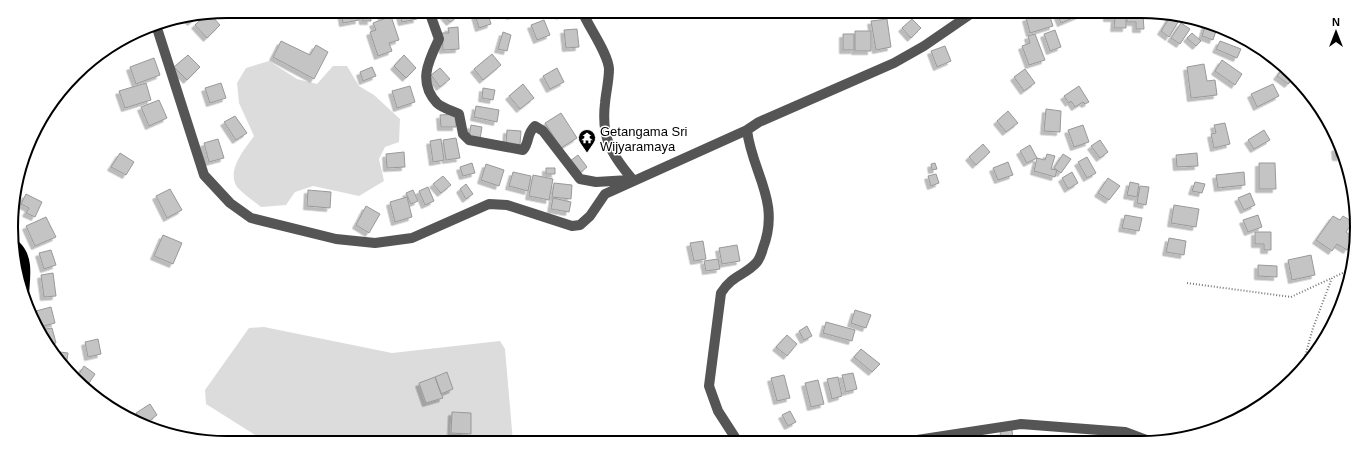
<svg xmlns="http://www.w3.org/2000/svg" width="1368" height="454" viewBox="0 0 1368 454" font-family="Helvetica,sans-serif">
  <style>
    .green { fill: #dcdcdc }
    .building { fill: #c4c4c4; stroke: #999; filter: url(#shadow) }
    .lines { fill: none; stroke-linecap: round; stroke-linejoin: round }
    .path { stroke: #777; stroke-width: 2; stroke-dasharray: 1 2; stroke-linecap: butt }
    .minor { stroke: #555; stroke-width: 10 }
    .major { stroke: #000; stroke-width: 10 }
    .labels { text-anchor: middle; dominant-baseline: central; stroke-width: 3; stroke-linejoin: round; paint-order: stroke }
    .poi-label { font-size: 13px; fill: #000; stroke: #fff; text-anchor: start }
    .rim { fill: none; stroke: #000; stroke-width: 2 }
  </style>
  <defs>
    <filter id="shadow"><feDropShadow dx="-3.5" dy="3.5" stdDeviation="0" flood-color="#0004"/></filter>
  </defs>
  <rect width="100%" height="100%" fill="#fff"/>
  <path class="green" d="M269 61 297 79 317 84 333 66H347L359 86 374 95 400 119 399 142 385 147 379 159 384 181 359 196 313 186 295 192 286 205 261 207C254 201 243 194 237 187 226 170 245 149 254 136L239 103 237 83 246 68Z
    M264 327 392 353 500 341 505 349 513 442 268 443 206 404 205 390 249 328Z"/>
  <path class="building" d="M341 11H358L359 20 343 23Z
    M362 11H370L371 21H363Z
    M380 11H392L394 15 383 19Z
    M399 11H416L417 19 402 22Z
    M440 11H454L458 16 450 22Z
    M474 11H487L491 24 479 28Z
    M508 11H521V12L510 16Z
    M556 11H567L560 16Z
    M1048 11 1053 26 1030 33 1026 18Z
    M1056 11H1079L1080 15 1061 23Z
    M1107 11H1126V28H1114L1115 18H1107Z
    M1127 11H1140V16H1143L1144 29H1136V22H1127Z
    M210 14 220 25 207 38 195 25 206 15Z
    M1171 15 1180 19 1169 37 1161 31Z
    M391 16 399 40 389 43 392 51 378 56 370 32 376 30 373 23Z
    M197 17 191 22 188 19Z
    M887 19 891 47 876 50 871 21Z
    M912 19 921 28 911 38 902 28Z
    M544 20 550 35 537 40 531 25Z
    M1181 23 1190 29 1180 44 1171 38Z
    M1206 23 1217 28 1213 40 1202 36Z
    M458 27 459 49 443 50 442 33H449L448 28Z
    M577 29 579 47 566 48 564 30Z
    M1055 30 1061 47 1050 51 1044 34Z
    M855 31H871V51H855Z
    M503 32 511 35 507 51 498 49Z
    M1192 33 1201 41 1196 46 1187 38Z
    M843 34H854V50H843Z
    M1035 34 1045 60 1029 65 1022 46 1030 43 1028 36Z
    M281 41 310 55 316 45 328 52 314 79 273 57Z
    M1220 41 1241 49 1237 58 1216 49Z
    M945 46 951 61 937 67 931 51Z
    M492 54 501 65 483 80 474 69Z
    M188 55 200 67 187 80 174 67Z
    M404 55 416 68 406 78 394 66Z
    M154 58 160 75 136 84 130 67Z
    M1222 60 1242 74 1235 85 1215 71Z
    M1204 64 1207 81 1215 80 1217 95 1191 98 1187 67Z
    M372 67 376 76 363 81 360 72Z
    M440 68 450 79 440 87 431 75Z
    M557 68 564 82 550 89 543 76Z
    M1283 68 1293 79 1288 84 1277 76Z
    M1025 69 1035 83 1024 91 1014 77Z
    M146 83 151 100 125 108 119 91Z
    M221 83 226 98 210 103 205 88Z
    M523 84 534 98 520 109 509 96Z
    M1273 84 1279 96 1257 107 1251 94Z
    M410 86 415 102 397 108 392 91Z
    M1079 86 1089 102 1085 104 1083 102 1075 107 1071 101 1069 103 1064 96Z
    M483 88 495 90 493 100 482 98Z
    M159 100 167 118 149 126 141 107Z
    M476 106 499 110 497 122 474 117Z
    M1046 109 1061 111 1060 132 1044 131Z
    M1008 111 1018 123 1006 132 997 121Z
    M561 113 577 138 561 148 545 123Z
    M456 114V127H441L440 115Z
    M235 116 247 133 236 140 224 122Z
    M1225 123 1230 144 1214 148 1211 134 1216 133 1214 125Z
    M471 125 482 127 480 139 469 137Z
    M1083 125 1089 142 1074 147 1068 130Z
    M507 130 521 131 520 145 506 144Z
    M1264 130 1270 140 1254 149 1248 140Z
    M456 138 460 158 446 160 443 140Z
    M218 139 224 158 209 162 204 143Z
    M441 139 444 160 433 162 430 141Z
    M1100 140 1108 152 1100 158 1091 146Z
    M983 144 990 152 976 165 969 157Z
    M1030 145 1037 158 1027 163 1020 151Z
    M1338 147 1341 157H1336L1335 148Z
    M404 152 405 167 387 168 386 154Z
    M120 153 134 162 126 175 111 167Z
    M1197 153 1198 166 1177 167 1176 155Z
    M1047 154 1055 156 1051 169 1057 170 1055 177 1034 171 1037 158 1045 160Z
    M1063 154 1071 159 1061 173 1054 168Z
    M578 155 587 167 580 173 570 161Z
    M1087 157 1096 173 1087 178 1078 162Z
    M1008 162 1013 175 998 180 993 168Z
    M472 163 475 173 463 176 460 167Z
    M935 163 937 169 932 170 931 164Z
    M1259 163H1275L1276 189H1259Z
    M486 164 504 170 499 186 481 180Z
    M546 168H555V174H546Z
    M513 172 531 176 528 191 509 186Z
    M1072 172 1078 183 1068 189 1062 178Z
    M1244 172 1245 185 1218 188 1216 175Z
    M936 174 939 183 931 186 928 176Z
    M533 175 553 179 549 200 529 196Z
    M443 176 451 185 441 193 433 184Z
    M1108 178 1120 186 1109 200 1098 193Z
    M1130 182 1139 184 1137 197 1127 195Z
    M1195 182 1205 184 1202 193 1192 191Z
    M554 183 572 185 571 199 552 197Z
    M466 184 473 194 466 199 460 189Z
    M1140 186 1149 187 1146 205 1137 203Z
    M428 187 434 201 425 205 419 191Z
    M170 189 182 210 167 218 156 196Z
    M308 190 331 192 330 208 307 206Z
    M413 190 418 201 411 204 406 193Z
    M1250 193 1255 205 1244 210 1238 198Z
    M26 194 42 202 35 217 26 213 29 208 21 204Z
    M407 197 412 217 395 222 390 202Z
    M553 198 571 202 569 212 551 209Z
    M1174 205 1199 209 1196 227 1171 223Z
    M366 206 380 214 369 233 356 225Z
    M1125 215 1142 218 1139 231 1122 228Z
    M1258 215 1262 227 1248 232 1243 220Z
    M1333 216 1340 220 1343 216 1353 222 1346 232 1353 237 1352 242 1347 250 1337 244 1332 251 1316 240Z
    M46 217 56 237 35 246 26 226Z
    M1255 232H1271V250H1264V244H1255Z
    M163 235 182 243 173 264 154 256Z
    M1169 238 1186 241 1184 255 1166 252Z
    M703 241 706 259 694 261 690 243Z
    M737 245 740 261 722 264 719 248Z
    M51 250 56 265 44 269 39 253Z
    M1311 255 1315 275 1292 280 1288 260Z
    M718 259 720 269 706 271 704 261Z
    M1258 265 1277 266V277L1258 276Z
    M53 273 56 296 44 297 41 275Z
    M51 307 55 323 40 327 36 311Z
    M855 310 871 315 866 328 851 323Z
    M826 322 855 330 852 341 823 333Z
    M807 326 812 336 804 340 799 331Z
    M52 328 56 343 46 345 40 330Z
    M787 335 797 344 787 356 776 347Z
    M98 339 101 354 88 357 85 342Z
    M861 349 880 364 872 372 854 357Z
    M52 351 68 353 66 366 52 352Z
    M84 366 95 374 87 386 77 377Z
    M447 372 453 389 441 394 435 377Z
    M853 373 857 389 846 392 842 375Z
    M784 375 790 398 777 401 771 378Z
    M435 377 443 398 426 403 419 383Z
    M838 377 842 396 832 399 827 379Z
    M818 380 824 404 811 407 805 383Z
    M150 404 157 415 145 424 136 413Z
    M790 411 796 422 788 426 782 415Z
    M452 412 471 413V434L451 433Z
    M1012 430 1013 439 1002 440 1000 432Z
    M817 437H829V440L839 442H817Z"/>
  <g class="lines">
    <path class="path" d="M1187 283 1291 297 1332 278
      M1302 367 1313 328 1332 278 1351 269"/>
    <path class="minor" d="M429 11 439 39C429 60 417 82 437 103 442 108 453 111 459 114L463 134 469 140 523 150C530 142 526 134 535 126L543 131 580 179 596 182 629 180
      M582 11C589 28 608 53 609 69 609 80 606 92 605 103 601 138 611 154 633 180
      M156 25 204 175 230 203 251 218 336 239 375 243 412 238 489 204 507 205 572 226 580 225 590 216 605 194 747 130
      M1111 432 1125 441
      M738 442 718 411 709 386 721 293C732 275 746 275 757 262 760 258 762 252 763 248 781 201 752 173 747 130L759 122 894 63 924 46 975 11
      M904 442 1021 424 1125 432 1149 441"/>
    <path class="major" d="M16 246C29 258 25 278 24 294"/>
  </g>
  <defs>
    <symbol id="temple-pin" viewBox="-11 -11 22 30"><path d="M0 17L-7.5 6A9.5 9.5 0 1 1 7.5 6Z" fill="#000" stroke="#fff"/><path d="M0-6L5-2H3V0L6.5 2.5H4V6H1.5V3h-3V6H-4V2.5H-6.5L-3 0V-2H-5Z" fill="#fff"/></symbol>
  </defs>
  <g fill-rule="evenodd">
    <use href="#temple-pin" x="577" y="128" width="20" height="27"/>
  </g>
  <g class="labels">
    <g class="poi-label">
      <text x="600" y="131">Getangama Sri<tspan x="600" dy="15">Wijyaramaya</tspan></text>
    </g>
  </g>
  <path d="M0 0H1368V454H0ZM227 18H1141A209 209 0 0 1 1350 227V227A209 209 0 0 1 1141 436H227A209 209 0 0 1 18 227V227A209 209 0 0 1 227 18Z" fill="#fff" fill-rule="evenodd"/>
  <path class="rim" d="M227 18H1141A209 209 0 0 1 1350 227V227A209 209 0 0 1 1141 436H227A209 209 0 0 1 18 227V227A209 209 0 0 1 227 18Z"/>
  <g transform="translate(1336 32)" stroke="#ffffff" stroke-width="3" paint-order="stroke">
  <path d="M0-3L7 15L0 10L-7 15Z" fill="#000000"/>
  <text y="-6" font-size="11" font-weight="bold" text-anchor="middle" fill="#000000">N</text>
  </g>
</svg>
